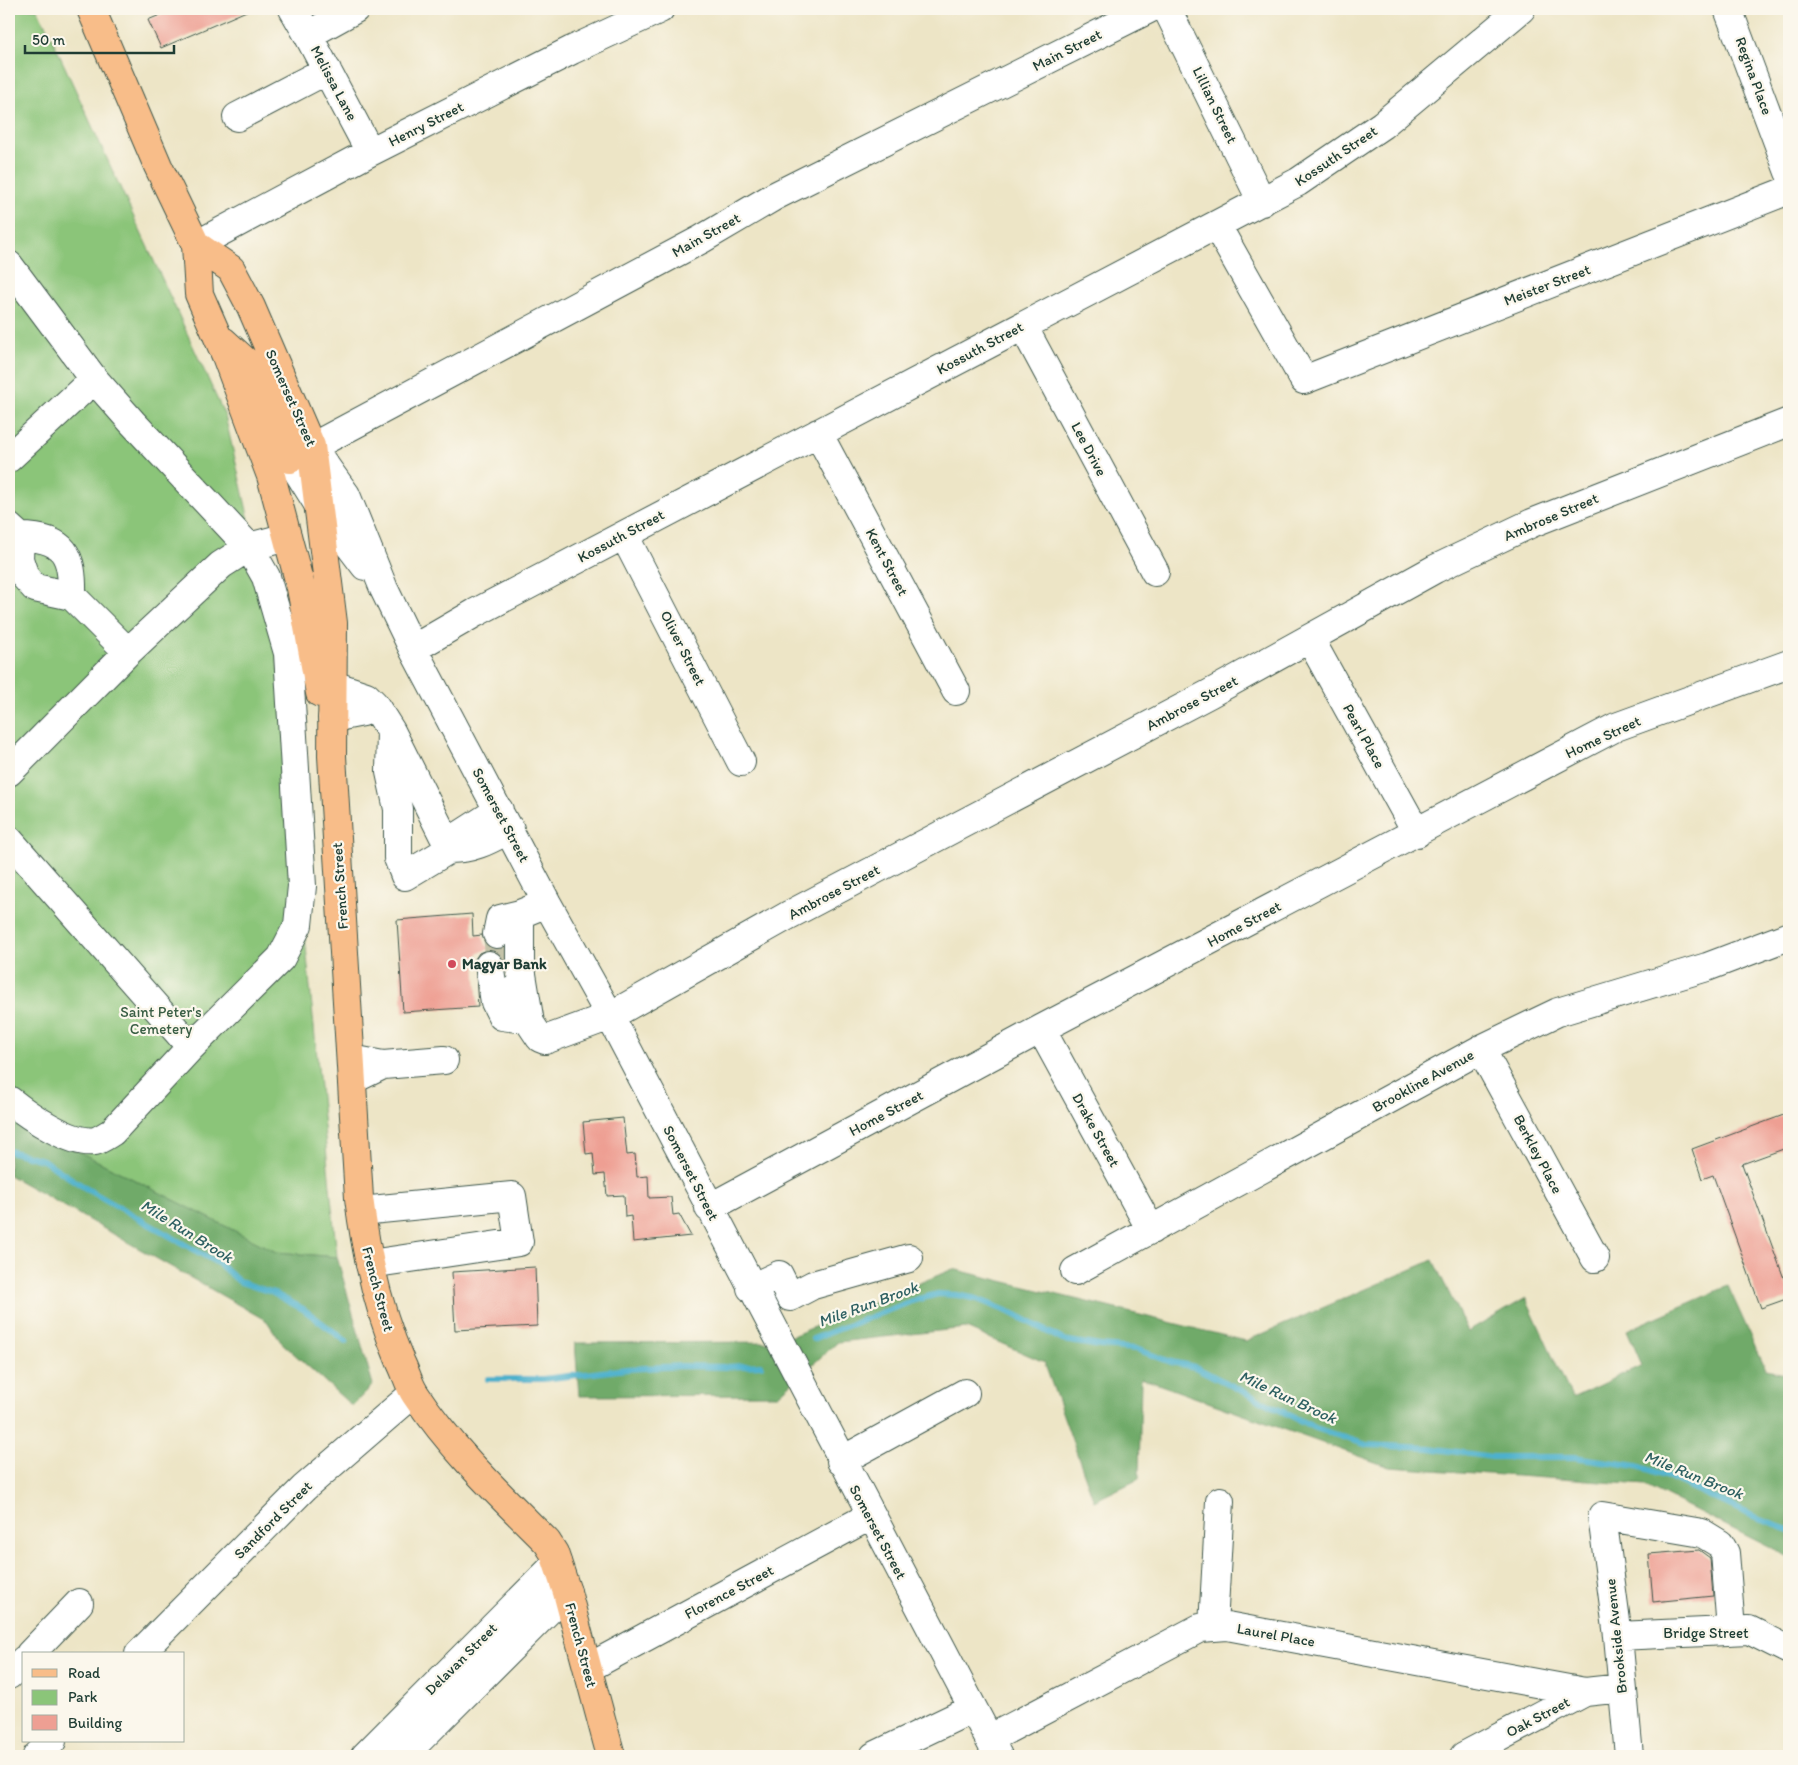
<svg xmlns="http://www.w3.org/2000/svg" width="1798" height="1765" viewBox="0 0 1798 1765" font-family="Itim,sans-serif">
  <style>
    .green { fill: #8bc579; stroke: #558156 }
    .forest { fill: #70aa69; stroke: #48744e }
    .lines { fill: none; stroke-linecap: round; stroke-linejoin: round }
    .stream { stroke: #4db1cc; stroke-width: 6 }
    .building { fill: #ee9f93 }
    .minor-tunnel { stroke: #c4c3a9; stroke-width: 28; stroke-dasharray: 28 14; stroke-linecap: butt }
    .minor-casing { stroke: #3e564a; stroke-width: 30 }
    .major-casing { stroke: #3e564a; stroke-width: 30 }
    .minor { stroke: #fff; stroke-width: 28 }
    .major { stroke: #f8bd89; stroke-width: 28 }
    .poi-dot { fill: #d1495b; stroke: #fbf7ec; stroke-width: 2 }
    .labels { text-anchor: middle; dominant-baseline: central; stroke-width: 4.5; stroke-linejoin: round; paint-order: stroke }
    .street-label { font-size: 15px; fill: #1f3d34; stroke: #fbf7ec }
    .poi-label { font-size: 15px; font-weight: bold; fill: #1f3d34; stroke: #fbf7ec; text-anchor: start }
    .park-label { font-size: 15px; fill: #3a5f45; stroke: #fbf7ec }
    .water-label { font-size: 16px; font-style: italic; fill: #2d6062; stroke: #fbf7ec }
  </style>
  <rect width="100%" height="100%" fill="#fbf7ec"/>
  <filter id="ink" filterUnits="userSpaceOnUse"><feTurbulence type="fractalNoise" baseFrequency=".02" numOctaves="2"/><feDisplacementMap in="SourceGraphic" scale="10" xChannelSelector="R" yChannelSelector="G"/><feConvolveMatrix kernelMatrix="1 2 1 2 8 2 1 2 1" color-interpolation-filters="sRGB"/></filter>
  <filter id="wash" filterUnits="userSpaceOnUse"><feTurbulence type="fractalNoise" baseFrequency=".0096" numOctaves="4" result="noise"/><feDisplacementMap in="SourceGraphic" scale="20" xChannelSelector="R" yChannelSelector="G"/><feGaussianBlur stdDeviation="1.12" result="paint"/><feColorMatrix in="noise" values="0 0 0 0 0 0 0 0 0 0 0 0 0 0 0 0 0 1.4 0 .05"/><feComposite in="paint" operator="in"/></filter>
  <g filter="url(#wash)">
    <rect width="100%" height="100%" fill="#ede5c6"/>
    <path class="green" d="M9 9H37L48 30 225 416 274 627 337 1257 276 1252 9 1116Z"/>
    <path class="forest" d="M9 1116 276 1252 337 1257 373 1385 352 1406 281 1342 267 1321 9 1175Z
      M1433 1260 1468 1332 1526 1298 1572 1398 1642 1365 1627 1330 1728 1286 1766 1370 1789 1375V1557L1645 1485 1389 1467 1141 1378 1139 1479 1094 1501 1044 1362 966 1328 838 1342 778 1395 579 1396 575 1343 778 1342 953 1269 1246 1341Z"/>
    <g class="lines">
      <path class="stream" d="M9 1151 43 1160 87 1189 219 1264 240 1282 271 1292 303 1309 346 1341
        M813 1339 915 1300 938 1294 957 1295 977 1299 1014 1314 1063 1340 1100 1346 1136 1349 1171 1362 1195 1367 1315 1428 1367 1445 1429 1448 1492 1457H1574L1637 1466 1667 1476 1753 1516 1789 1529
        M488 1379H543L627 1369 682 1366 726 1367 761 1365"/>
    </g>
    <g id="blocks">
      <path class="building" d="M174 9H251L161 48 148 20Z
        M472 914 473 936 482 935 486 945 493 949 504 947V962L501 955 494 950H486L479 953 475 959 478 1007 403 1012 397 920Z
        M1789 1113V1147L1742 1164 1789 1292V1298L1761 1308 1713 1175 1702 1179 1692 1149Z
        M623 1118 627 1155 635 1154 637 1177 648 1176 649 1198 671 1197 673 1215 679 1214 691 1236 633 1242 631 1216 625 1217 624 1195 607 1196 605 1174 595 1175 593 1153 586 1154 583 1122Z
        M535 1267 537 1326 455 1330 452 1272Z
        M1699 1550 1710 1558 1713 1596 1653 1602 1649 1554Z"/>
    </g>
  </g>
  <g filter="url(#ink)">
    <use href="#blocks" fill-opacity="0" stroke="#3e564a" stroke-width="1"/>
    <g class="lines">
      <path class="minor-tunnel" d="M497 934 500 965"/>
      <defs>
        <path id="minor" d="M293 9 308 35
          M355 9 308 35 370 152
          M1167 9 1262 202
          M1728 9 1789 172
          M237 117 327 70
          M1217 226 1304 380 1789 190
          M196 245 370 152 572 50 660 9
          M9 265 94 379 132 422 249 547 287 537
          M1023 326 1155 572
          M818 433 956 691
          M311 446 346 495 384 589 413 649 547 903 610 1016 998 1756
          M297 455 702 239 775 196 1149 9
          M9 458 94 379
          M290 459 318 504 365 566
          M9 527 20 537C65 537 73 555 72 596
          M624 535 741 762
          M1310 639 1417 833
          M413 649 475 613 1298 182 1382 125 1521 9
          M333 685 366 696 374 704 391 731 390 772 398 809V858L405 876 450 849 391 731
          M332 718 363 712 374 704
          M9 772 128 652
          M499 810 457 837 450 849C474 849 489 840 510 829
          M9 840 191 1047 281 958 298 925 302 886 288 653 266 577 249 547 221 565 128 652 72 596 35 588 25 577 19 559 20 537
          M547 903 520 914V962L530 1023 540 1038 545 1040 610 1016 789 915 1209 694 1435 569 1532 523 1789 422
          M497 934 500 919 520 914
          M489 965 495 1002 502 1016 517 1018 514 990
          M1041 1029 1151 1230
          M1481 1049 1595 1258
          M351 1059 383 1065 352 1080
          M383 1065 444 1060
          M9 1100C28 1115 71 1145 95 1141 100 1140 107 1135 112 1132L191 1047
          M709 1208 1041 1029 1616 727 1789 664
          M361 1211 512 1196 519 1242 370 1264
          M1075 1271 1481 1049 1558 1012 1707 967 1789 936
          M751 1288 779 1275 790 1297 813 1285 909 1258
          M841 1461 965 1393
          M1213 1626 1220 1501
          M1618 1636 1749 1630 1789 1650
          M30 1654 79 1603
          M139 1654 304 1488 414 1393
          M588 1668 870 1516
          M9 1675 24 1660
          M989 1739 1200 1628 1227 1626 1585 1692 1622 1688
          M37 1756 52 1741
          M365 1756 557 1563
          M403 1756 567 1592
          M874 1756 972 1709
          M1464 1756 1585 1692
          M1629 1756 1618 1636 1602 1516 1702 1533 1720 1544 1725 1553 1731 1630"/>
        <path id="major" d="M91 9 158 166 196 245 199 294 226 356 271 476 301 588 320 693
          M196 245 231 269 251 307 311 446 333 623 332 756 359 1198C366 1255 378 1310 401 1363 406 1373 409 1385 415 1394 452 1450 500 1495 547 1542L554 1553 567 1592 611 1756
          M223 341 253 368 276 420 290 459"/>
      </defs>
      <use href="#minor" class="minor-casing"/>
      <use href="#major" class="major-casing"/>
      <use href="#minor" class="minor"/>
      <use href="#major" class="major"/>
    </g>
  </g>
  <circle class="poi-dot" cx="452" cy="964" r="5"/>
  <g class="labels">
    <g class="street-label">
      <text transform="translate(1067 50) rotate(-27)">Main Street</text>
      <text transform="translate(1754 76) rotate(70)">Regina Place</text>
      <text transform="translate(334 83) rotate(62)">Melissa Lane</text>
      <text transform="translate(1215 105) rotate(64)">Lillian Street</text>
      <text transform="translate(426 124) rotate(-27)">Henry Street</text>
      <text transform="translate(1336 156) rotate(-34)">Kossuth Street</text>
      <text transform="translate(706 235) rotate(-29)">Main Street</text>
      <text transform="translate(1547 285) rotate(-21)">Meister Street</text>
      <text transform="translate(980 348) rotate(-28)">Kossuth Street</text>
      <text transform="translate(291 398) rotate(66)">Somerset Street</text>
      <text transform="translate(1089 449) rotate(62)">Lee Drive</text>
      <text transform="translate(1551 517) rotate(-23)">Ambrose Street</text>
      <text transform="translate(621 536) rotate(-28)">Kossuth Street</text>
      <text transform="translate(887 562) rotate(62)">Kent Street</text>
      <text transform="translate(683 648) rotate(63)">Oliver Street</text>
      <text transform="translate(1192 703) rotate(-28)">Ambrose Street</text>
      <text transform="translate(1364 736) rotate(61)">Pearl Place</text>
      <text transform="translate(1603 737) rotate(-25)">Home Street</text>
      <text transform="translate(501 815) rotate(62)">Somerset Street</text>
      <text transform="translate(340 886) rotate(-94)">French Street</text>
      <text transform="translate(834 892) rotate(-28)">Ambrose Street</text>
      <text transform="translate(1244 924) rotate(-28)">Home Street</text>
      <text transform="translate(1423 1081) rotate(-29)">Brookline Avenue</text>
      <text transform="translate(886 1113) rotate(-28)">Home Street</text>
      <text transform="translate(1096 1130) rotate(61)">Drake Street</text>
      <text transform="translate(1538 1154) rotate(62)">Berkley Place</text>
      <text transform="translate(691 1173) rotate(63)">Somerset Street</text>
      <text transform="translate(378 1289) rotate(75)">French Street</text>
      <text transform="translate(273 1520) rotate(-45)">Sandford Street</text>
      <text transform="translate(878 1532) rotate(62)">Somerset Street</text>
      <text transform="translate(729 1592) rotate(-28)">Florence Street</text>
      <text x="1706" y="1633">Bridge Street</text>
      <text transform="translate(1276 1635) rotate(10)">Laurel Place</text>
      <text transform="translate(1616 1636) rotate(-96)">Brookside Avenue</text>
      <text transform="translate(581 1645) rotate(75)">French Street</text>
      <text transform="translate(461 1659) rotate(-45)">Delavan Street</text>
      <text transform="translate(1538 1717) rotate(-28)">Oak Street</text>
    </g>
    <g class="poi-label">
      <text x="462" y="964">Magyar Bank</text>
    </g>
    <g class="park-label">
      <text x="161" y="1012">Saint Peter's<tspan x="161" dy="17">Cemetery</tspan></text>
    </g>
    <g class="water-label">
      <text transform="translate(187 1231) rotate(32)">Mile Run Brook</text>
      <text transform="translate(868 1304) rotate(-20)">Mile Run Brook</text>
      <text transform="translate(1288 1397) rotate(25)">Mile Run Brook</text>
      <text transform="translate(1694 1475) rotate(22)">Mile Run Brook</text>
    </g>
  </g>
  <rect width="1798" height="1765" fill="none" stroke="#fbf7ec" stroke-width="30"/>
  <rect x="22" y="1652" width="162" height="90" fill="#fbf7ec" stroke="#a3ada2"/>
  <rect x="32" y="1669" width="25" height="8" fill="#f8bd89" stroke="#a3ada2"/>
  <text x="68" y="1678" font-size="15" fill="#1f3d34">Road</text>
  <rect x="32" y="1690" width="25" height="15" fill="#8bc579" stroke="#a3ada2"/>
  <text x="68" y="1702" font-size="15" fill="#1f3d34">Park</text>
  <rect x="32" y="1715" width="25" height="15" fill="#ee9f93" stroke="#a3ada2"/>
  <text x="68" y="1728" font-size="15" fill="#1f3d34">Building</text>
  <path d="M25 45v8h149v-8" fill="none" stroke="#1f3d34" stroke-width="2.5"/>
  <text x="32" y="45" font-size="15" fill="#1f3d34" stroke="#fbf7ec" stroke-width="4" paint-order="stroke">50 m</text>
</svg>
